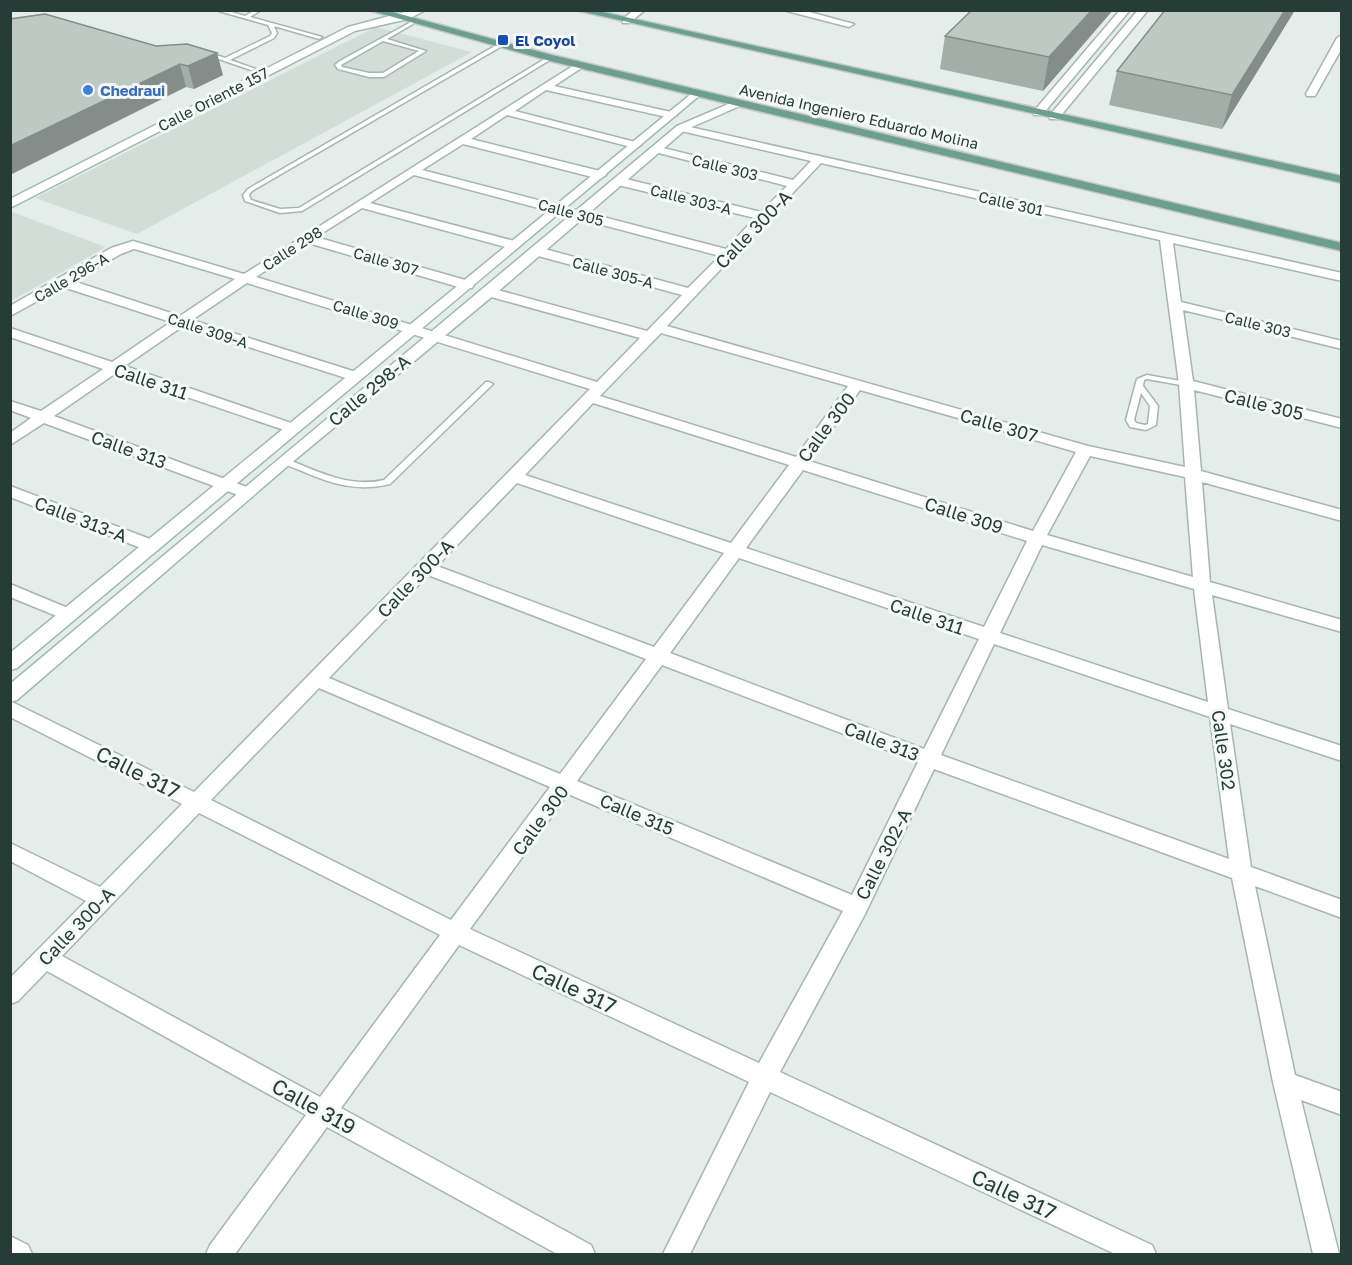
<svg xmlns="http://www.w3.org/2000/svg" width="1352" height="1265" viewBox="0 0 1352 1265" font-family="'Golos Text',sans-serif">
  <style>
    .built { fill: #d2ddd8 }
    .lines { fill: none; stroke-linecap: round; stroke-linejoin: round }
    .lane-casing { stroke: #a7b5b0; stroke-width: 3 }
    .street-casing { stroke: #a7b5b0; stroke-width: 3 }
    .secondary-casing { stroke: #a3b8b0; stroke-width: 3 }
    .primary-casing { stroke: #c2c9c7; stroke-width: 3 }
    .lane { fill: #fff; fill-rule: evenodd }
    .street { fill: #fff; fill-rule: evenodd }
    .secondary { fill: #fff; fill-rule: evenodd }
    .primary { fill: #6c9f90; fill-rule: evenodd }
    .wall { fill: #a3aea9 }
    .shaded-wall { fill: #848d89 }
    .building { fill: #bdcac4; stroke: #848d89; stroke-width: 1.5 }
    .transit-dot { fill: #1a4fb4; stroke: #f5f9f7; stroke-width: 2 }
    .shop-dot { fill: #3f7fe0; stroke: #f5f9f7; stroke-width: 2 }
    .labels { text-anchor: middle; dominant-baseline: central; stroke-width: 6; stroke-linejoin: round; paint-order: stroke }
    .far-transit-label { font-size: 15px; font-weight: bold; fill: #164399; stroke: #f5f9f7; text-anchor: start }
    .far-shop-label { font-size: 15px; font-weight: bold; fill: #366cbe; stroke: #f5f9f7; text-anchor: start }
    .far-street-label { font-size: 15px; fill: #253d36; stroke: #f5f9f7 }
    .street-label { font-size: 18px; fill: #253d36; stroke: #f5f9f7 }
    .near-street-label { font-size: 21px; fill: #253d36; stroke: #f5f9f7 }
  </style>
  <rect width="100%" height="100%" fill="#e4ede9"/>
  <path class="built" d="M376 27 472 52 137 234 35 198Z
    M12 212 106 247 11 301 10 213Z"/>
  <g class="lines">
    <defs>
      <path id="lane" d="M215 10H224L245 16 255 10H261L250 17 322 37 319 39 274 26 277 33 274 38 230 60 256 69 251 70 204 54 207 52 225 58 270 36 272 33 268 25Z
        M411 22H413V24L387 39 426 51 384 77H369L338 69 335 65 340 61ZM383 41 419 51 383 73H369L342 67 341 65Z
        M500 43 503 45 502 46 252 191 249 195 251 200 280 209 299 208 548 57 553 58 302 211 280 213 245 201 243 195 248 189Z
        M1147 375 1186 382 1190 384 1186 386 1147 379 1144 380 1143 386 1158 406 1156 425 1146 430 1130 427 1126 420 1137 379ZM1141 393 1150 406 1148 424 1145 425 1136 423 1134 420Z
        M486 382H489L493 384 390 484C357 492 332 484 302 471 294 468 286 465 280 461L281 459H287C318 472 350 488 384 480Z"/>
      <path id="street" d="M634 10H645L629 23H623V19Z
        M783 10H802L854 24 849 27Z
        M1120 10H1130L1042 115H1034V111Z
        M1138 10H1148L1058 119H1050V115Z
        M1342 35V48L1316 94 1315 96H1307L1306 94 1337 38Z
        M579 62 584 65 583 67 554 86 671 112 677 115 671 118 546 90 515 111 639 143 641 145 635 148 507 115 471 139 604 172 606 175 600 179 463 144 422 170 726 249 755 218 614 184 612 181 618 177 761 212 787 186 651 151 649 149 655 146 793 180 811 161 677 130 675 128 681 125 1342 273V281L1173 243 1181 302 1342 341V349L1183 310 1193 381 1342 419V428L1194 390 1201 471 1342 510V521L1202 482 1210 582 1342 620V632L1212 595 1228 709 1342 746V761L1230 724 1251 867 1342 900V918L1255 886 1295 1075 1342 1092V1115L1301 1100 1339 1254H1313L1273 1082 1232 878 934 769 865 914 780 1072 1152 1245 1156 1254H1115L770 1092 690 1254H663L749 1082 459 945 341 1108 591 1245 595 1254H557L327 1127 235 1254H206L210 1245 306 1115 47 971 18 1001 10 1004V978L86 901 10 861V843L100 887 182 804 10 717V701L194 792 590 389 247 283 192 320 359 373 361 376 359 379H349L183 326 125 366 297 425 300 428 297 431H287L116 373 54 416 252 489 254 493 252 497 246 498 44 423 10 445V433L31 418 10 410V401L41 411 103 369 10 337V328L112 362 171 322 63 287 10 316V306L111 248 133 241 244 274ZM821 163 1160 240 1179 384 1185 467 1088 446 667 326ZM414 175 720 256 688 288 541 248H531L530 251 531 254 682 295 647 331 494 289H484L482 292 484 295 640 338 597 382 256 277 308 243 462 288H472L474 285 472 282 316 237 362 208 513 249 519 245 518 242 370 203ZM134 249 138 250 235 279 180 316 73 281 121 254ZM661 333 848 386 796 457 600 396ZM860 390 1076 452 1033 531 809 461ZM593 403 789 465 731 543 525 475ZM1090 456 1185 477 1193 577 1047 535ZM803 470 1027 541 984 627 746 548ZM517 483 724 553 654 647 437 566ZM1042 545 1194 589 1208 702 1000 633ZM739 558 979 639 924 749 670 653ZM428 575 646 659 560 774 329 678ZM994 644 1210 717 1229 859 941 755ZM662 665 918 762 852 895 577 781ZM319 688 550 787 451 920 211 800ZM568 794 843 911 759 1063 470 929ZM199 813 440 935 320 1097 62 956Z
        M10 486 158 542 160 546 158 550H146L10 497Z
        M10 584 75 611 78 615 75 619 69 621 10 597Z"/>
      <path id="secondary" d="M412 10H426L408 19 355 31 10 208V199L348 27Z
        M696 90 700 91V95L17 668 10 670V653Z
        M738 100 742 101V105L685 130 494 295 290 464 17 700 10 702V684L677 126Z
        M10 1236 28 1245 32 1254H10Z"/>
      <path id="primary" d="M368 10H385L552 55 1342 243V251L550 61Z
        M575 10H594L1342 176V183Z"/>
    </defs>
    <use href="#lane" class="lane-casing"/>
    <use href="#street" class="street-casing"/>
    <use href="#secondary" class="secondary-casing"/>
    <use href="#primary" class="primary-casing"/>
    <use href="#lane" class="lane"/>
    <use href="#street" class="street"/>
    <use href="#secondary" class="secondary"/>
    <use href="#primary" class="primary"/>
  </g>
  <path class="wall" d="M972 10H1113L1043 91 940 69 945 36Z
    M1165 10H1295L1222 129 1109 105 1117 71Z
    M45 14 223 75 194 89 186 87Z"/>
  <path class="shaded-wall" d="M1092 10H1113L1043 91 1049 57Z
    M1285 10H1295L1222 129 1232 95Z
    M217 53 223 75 194 89 188 66Z
    M180 64 186 87 10 175V146Z"/>
  <path class="building" d="M972 10H1092L1049 57 945 36Z
    M1165 10H1285L1232 95 1117 71Z
    M45 14 156 46 187 44 217 53 188 66 180 64 10 146V19Z"/>
  <rect class="transit-dot" x="497" y="34" width="12" height="12" rx="3"/>
  <circle class="shop-dot" cx="88" cy="90" r="6"/>
  <g class="labels">
    <g class="far-transit-label">
      <text x="515" y="40">El Coyol</text>
    </g>
    <g class="far-shop-label">
      <text x="100" y="90">Chedraui</text>
    </g>
    <g class="far-street-label">
      <text transform="translate(213 99) rotate(-27)">Calle Oriente 157</text>
      <text transform="translate(859 116) rotate(13)">Avenida Ingeniero Eduardo Molina</text>
      <text transform="translate(725 167) rotate(14)">Calle 303</text>
      <text transform="translate(691 199) rotate(14)">Calle 303-A</text>
      <text transform="translate(1011 203) rotate(13)">Calle 301</text>
      <text transform="translate(571 212) rotate(15)">Calle 305</text>
      <text transform="translate(292 248) rotate(-33)">Calle 298</text>
      <text transform="translate(386 261) rotate(16)">Calle 307</text>
      <text transform="translate(613 272) rotate(15)">Calle 305-A</text>
      <text transform="translate(71 277) rotate(-30)">Calle 296-A</text>
      <text transform="translate(366 314) rotate(17)">Calle 309</text>
      <text transform="translate(1258 324) rotate(14)">Calle 303</text>
      <text transform="translate(208 330) rotate(18)">Calle 309-A</text>
    </g>
    <g class="street-label">
      <text transform="translate(753 229) rotate(-46)">Calle 300-A</text>
      <text transform="translate(151 381) rotate(19)">Calle 311</text>
      <text transform="translate(369 390) rotate(-40)">Calle 298-A</text>
      <text transform="translate(1264 404) rotate(14)">Calle 305</text>
      <text transform="translate(999 425) rotate(16)">Calle 307</text>
      <text transform="translate(826 427) rotate(-53)">Calle 300</text>
      <text transform="translate(129 449) rotate(20)">Calle 313</text>
      <text transform="translate(964 515) rotate(18)">Calle 309</text>
      <text transform="translate(81 519) rotate(21)">Calle 313-A</text>
      <text transform="translate(415 578) rotate(-46)">Calle 300-A</text>
      <text transform="translate(927 616) rotate(19)">Calle 311</text>
      <text transform="translate(882 741) rotate(21)">Calle 313</text>
      <text transform="translate(1224 750) rotate(82)">Calle 302</text>
      <text transform="translate(637 814) rotate(23)">Calle 315</text>
      <text transform="translate(540 820) rotate(-54)">Calle 300</text>
      <text transform="translate(883 854) rotate(-63)">Calle 302-A</text>
      <text transform="translate(76 926) rotate(-46)">Calle 300-A</text>
    </g>
    <g class="near-street-label">
      <text transform="translate(138 772) rotate(27)">Calle 317</text>
      <text transform="translate(574 988) rotate(25)">Calle 317</text>
      <text transform="translate(314 1106) rotate(29)">Calle 319</text>
      <text transform="translate(1014 1194) rotate(25)">Calle 317</text>
    </g>
  </g>
  <rect width="1352" height="1265" fill="none" stroke="#253d36" stroke-width="24"/>
</svg>
